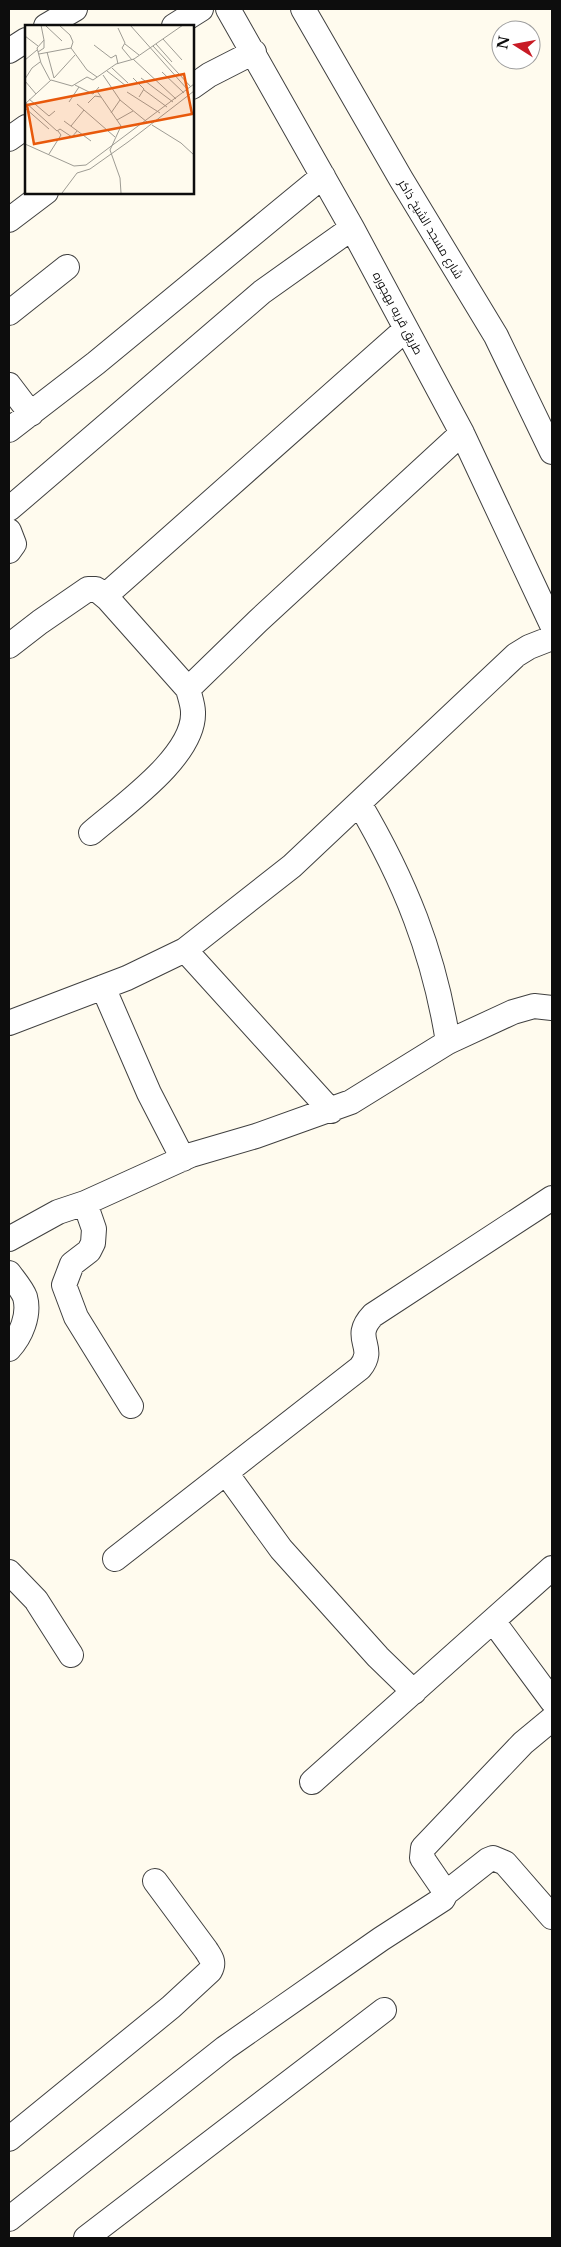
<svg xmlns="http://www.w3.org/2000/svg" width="561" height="2247" viewBox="0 0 561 2247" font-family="'Libre Baskerville',Cairo,serif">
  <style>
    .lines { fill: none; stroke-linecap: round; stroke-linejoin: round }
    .minor-casing { stroke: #404040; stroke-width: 26 }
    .minor { stroke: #fff; stroke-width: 24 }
    .labels { text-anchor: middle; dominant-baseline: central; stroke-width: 5; stroke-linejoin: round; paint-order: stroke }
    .street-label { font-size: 12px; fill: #0d0d0d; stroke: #fff }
    .inset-road { fill: none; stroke: #9e9c94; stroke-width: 1 }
    .view { fill: #e8590c; fill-opacity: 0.15; stroke: #e8590c; stroke-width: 2.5 }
    .inset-edge { fill: none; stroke: #0d0d0d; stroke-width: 2.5 }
  </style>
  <rect width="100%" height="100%" fill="#fffbee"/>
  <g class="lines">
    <defs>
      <path id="minor" d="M228 9 352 228 462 433 552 625
        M303 9 401 179 496 336 552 452
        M46 26 75 9
        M174 26 201 9
        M9 51 26 40
        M192 87 209 75 254 52
        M9 139 26 127
        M9 220 46 192
        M9 313 67 267
        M9 385 31 414
        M9 430 96 363 323 176
        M9 509 262 292 352 228
        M9 531 14 544 9 551
        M105 596 406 329
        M9 646 40 622 88 589H96L108 599 188 689
        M359 803C405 881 434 953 448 1042
        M91 833C122 806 195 756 193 712 193 705 190 697 188 689L258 621 462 433
        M185 950 331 1111
        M103 987 149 1093 183 1159
        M9 1023 127 978 185 950 292 866 516 655 529 647 552 638
        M85 1203 94 1229 93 1243 89 1251 72 1264 64 1285 76 1317 131 1406
        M9 1239 58 1212 85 1203 191 1155 256 1136 351 1102 448 1042 513 1012 534 1006 552 1008
        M9 1273C14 1280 22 1289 25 1297 30 1315 21 1336 9 1349
        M226 1473 281 1549 378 1657 414 1692
        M115 1559 360 1368C378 1346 350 1339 373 1315L552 1198
        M9 1572 36 1600 71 1655
        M493 1621 552 1701
        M312 1782 552 1568
        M446 1893 488 1860 493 1858 505 1863 552 1917
        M9 2139 171 2007 210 1971C215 1962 211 1958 206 1950L155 1881
        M9 2219 225 2048 381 1939 443 1899 446 1893 422 1858 423 1848 523 1743 552 1719
        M86 2238 384 2010"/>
    </defs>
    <use href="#minor" class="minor-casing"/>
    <use href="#minor" class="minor"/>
  </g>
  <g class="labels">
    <g class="street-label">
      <text transform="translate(431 229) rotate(59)">شارع مسجد الشيخ ذاكر</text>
      <text transform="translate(398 313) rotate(62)">طريق قريه بهجوره</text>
    </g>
  </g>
  <g transform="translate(25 25)">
    <rect width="169" height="169" fill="#fffbee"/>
    <path class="inset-road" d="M16 0 19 15 12 23 16 38 25 55M34 0 45 10 48 17 46 23M105 0 163 65M21 1 37 16M93 3 100 18 97 23 107 35M0 11 13 21M138 14 157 35M100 19 114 30M131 19 147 37M69 20 86 33 91 30 93 39M128 21 166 62M13 27 19 23V15M22 27 29 53M14 29 46 23 62 45 72 52M108 34 151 74M0 35 12 25M87 43 103 58M82 46 101 61M137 47 159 68M78 50 95 75 122 97M29 53 50 30M108 53 119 64 114 72M116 53 148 77M0 54 7 43 15 37M0 56 11 69M50 60 68 69 74 62M119 65 142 82M72 66 96 101 85 125 95 153 96 168M102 67 135 88M4 74 24 91 30 86M0 77 32 106 35 104 47 112 52 106M44 77 54 62M63 78 70 71 76 72M0 79 26 55 47 61 62 52 68 55 91 39 109 34 158 0M52 79 90 112M0 83 24 104M86 88 95 75M92 95 108 86M39 96 66 116M127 100 156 118 169 130M46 101 59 85M0 119 49 141 61 140 169 59M24 129 36 110 33 106M52 148 65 144 103 117 169 66M37 168 52 148"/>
    <path class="view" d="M159 49 167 89 9 119 2 80Z"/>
    <rect width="169" height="169" class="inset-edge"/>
  </g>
  <rect width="561" height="2247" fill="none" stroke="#0d0d0d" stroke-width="20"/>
  <g transform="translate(516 45) rotate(281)"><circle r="24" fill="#ffffff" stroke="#9e9e9e"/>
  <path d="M0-4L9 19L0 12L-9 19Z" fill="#c81b25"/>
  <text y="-8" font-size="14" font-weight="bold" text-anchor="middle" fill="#0d0d0d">N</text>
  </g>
</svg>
